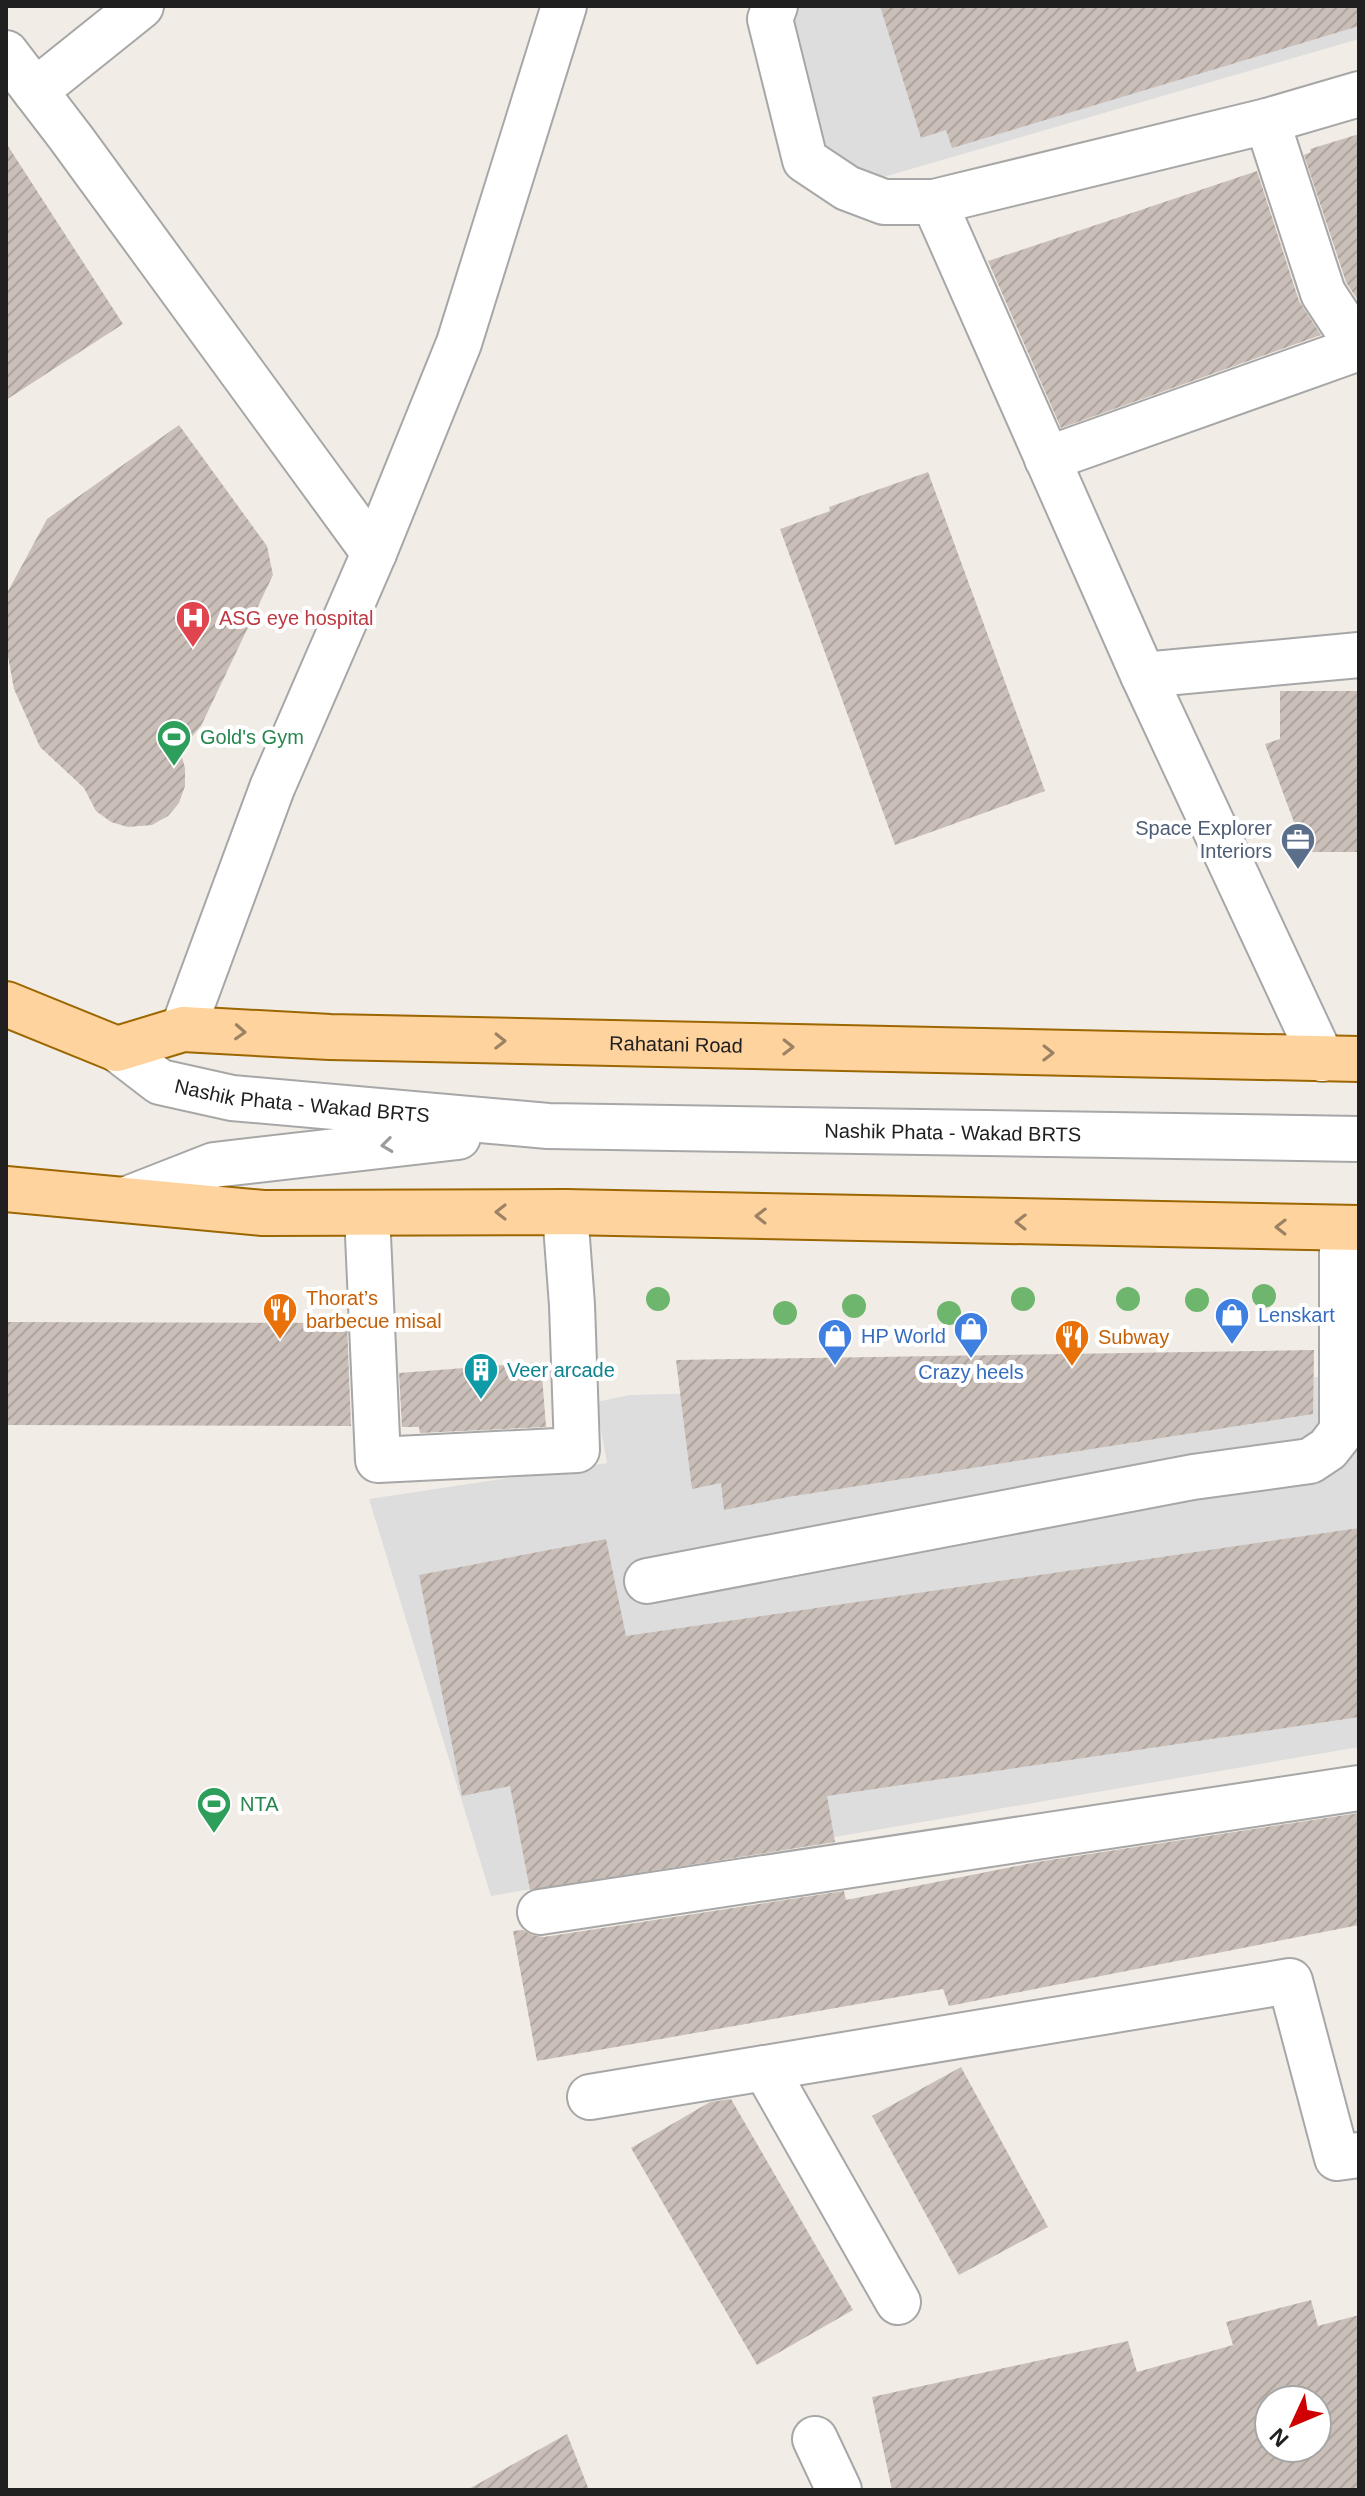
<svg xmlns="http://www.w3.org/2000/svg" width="1365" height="2496" viewBox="0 0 1365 2496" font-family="Helvetica,sans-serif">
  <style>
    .residential { fill: #dedddd }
    .building { fill: url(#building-hatch); fill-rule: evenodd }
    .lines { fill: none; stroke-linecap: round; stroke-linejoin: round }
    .minor-casing { stroke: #a7a7a7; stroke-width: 48 }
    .major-casing { stroke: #9c6600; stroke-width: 48 }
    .minor { stroke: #fff; stroke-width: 44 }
    .major { stroke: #ffd39d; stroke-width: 44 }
    .tree { fill: #6eb66e }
    .oneway { stroke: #9b8265 }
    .oneway2 { stroke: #9b9b9b }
    .labels { text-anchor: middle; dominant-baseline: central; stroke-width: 8; stroke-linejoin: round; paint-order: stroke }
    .health-label { font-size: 20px; fill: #be3a42; stroke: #fff; text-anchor: start }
    .leisure-label { font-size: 20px; fill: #27864d; stroke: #fff; text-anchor: start }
    .service-label { font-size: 20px; fill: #4e5e75; stroke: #fff; text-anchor: end }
    .street-label { font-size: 20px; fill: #202020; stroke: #fff }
    .food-label { font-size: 20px; fill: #c56008; stroke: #fff; text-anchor: start }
    .shop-label { font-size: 20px; fill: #366cbe; stroke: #fff; text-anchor: start }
    .culture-label { font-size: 20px; fill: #0d838f; stroke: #fff; text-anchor: start }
  </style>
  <defs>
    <pattern id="building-hatch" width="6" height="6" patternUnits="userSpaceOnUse" patternTransform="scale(2)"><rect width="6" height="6" fill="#cabfb8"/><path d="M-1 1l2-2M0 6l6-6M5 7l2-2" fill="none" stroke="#ada49e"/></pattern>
  </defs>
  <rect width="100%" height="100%" fill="#f1ede6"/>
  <path class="residential" d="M751 6H1359V39L818 196Z
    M1359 1376V1747L491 1896 369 1499 607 1463 596 1402 630 1395Z"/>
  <path class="building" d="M880 6H1359V26L952 148 946 130 921 138Z
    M1359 134V302L1346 282 1304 155 1311 152 1310 149Z
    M6 143 123 324 6 400Z
    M1257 171 1299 301 1321 335 1061 428 988 261Z
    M179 425 267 546 273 575 201 726 180 750 185 768V786L179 803 168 816 152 825 128 827 111 822 96 811 84 788 40 747 14 689 6 646V595L47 519Z
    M928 472 1045 791 895 845 780 529 830 511 829 507Z
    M1280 691H1359V852H1305L1265 744 1280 739Z
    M6 1322 347 1323 351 1426 6 1425Z
    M1314 1350 1313 1414 788 1497 724 1510 721 1483 692 1489 676 1360Z
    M541 1362 546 1427 420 1433 419 1427H402L399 1373Z
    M1359 1528V1717L827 1796 835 1842 530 1890 510 1786 462 1796 419 1575 606 1539 626 1636Z
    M1359 1813V1925L949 2006 943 1989 537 2061 513 1931 523 1930 532 1935 544 1937 844 1891 846 1900 1037 1862Z
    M961 2067 1048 2227 959 2275 872 2116Z
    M731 2099 853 2310 757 2365 631 2148 710 2102Z
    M1311 2300 1318 2326 1359 2315V2490H892L872 2397 1128 2341 1137 2372 1233 2345 1226 2322ZM1269 2400H1317V2448H1269Z
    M567 2434 589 2490H467Z"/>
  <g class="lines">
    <defs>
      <g id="minor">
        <path d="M775 6 770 19 805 160 847 188 884 202H934"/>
        <path d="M6 53 71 138 374 553"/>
        <path d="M35 91 141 6"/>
        <path d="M1267 121 1323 293 1359 348"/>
        <path d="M1047 459 1359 348"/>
        <path d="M1143 675 1359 655"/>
        <path d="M183 1029 272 788 374 553 459 343 564 6"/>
        <path id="s1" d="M117 1049 160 1082 232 1098 548 1126 1359 1139"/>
        <path d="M1322 1059 1143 675 934 202 1267 121 1359 94"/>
        <path d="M127 1199 214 1165 458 1137"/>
        <path d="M367 1213 378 1460 577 1450 572 1305 565 1212"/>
        <path d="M647 1581 1193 1477 1310 1461 1328 1449 1342 1431V1228"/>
        <path d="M540 1912 1359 1788"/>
        <path d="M765 2068 898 2302"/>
        <path d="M590 2097 1290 1981 1337 2158 1359 2155"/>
        <path d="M815 2439 839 2490"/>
      </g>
      <g id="major">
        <path id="s2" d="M6 1004 117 1049 183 1029 330 1037 1359 1059"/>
        <path d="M6 1189 263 1213 565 1212 1359 1228"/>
      </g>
    </defs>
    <use href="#minor" class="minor-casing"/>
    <use href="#major" class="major-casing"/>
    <use href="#minor" class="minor"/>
    <use href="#major" class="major"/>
  </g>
  <g class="tree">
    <circle cx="1264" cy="1296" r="12"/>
    <circle cx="658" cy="1299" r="12"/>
    <circle cx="1023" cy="1299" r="12"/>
    <circle cx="1128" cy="1299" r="12"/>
    <circle cx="1197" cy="1300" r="12"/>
    <circle cx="854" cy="1306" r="12"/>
    <circle cx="785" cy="1313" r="12"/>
    <circle cx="949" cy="1313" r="12"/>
  </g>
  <defs><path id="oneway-chevron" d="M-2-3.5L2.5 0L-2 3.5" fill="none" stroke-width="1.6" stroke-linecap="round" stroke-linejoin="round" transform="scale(2)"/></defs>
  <g class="oneway">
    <use href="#oneway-chevron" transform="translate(240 1032) rotate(3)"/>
    <use href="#oneway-chevron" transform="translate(500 1041) rotate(1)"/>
    <use href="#oneway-chevron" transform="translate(788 1047) rotate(1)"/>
    <use href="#oneway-chevron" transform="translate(1048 1053) rotate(1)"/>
    <use href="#oneway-chevron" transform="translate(501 1212) rotate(180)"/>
    <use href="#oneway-chevron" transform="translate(761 1216) rotate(-179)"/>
    <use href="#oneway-chevron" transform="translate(1021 1222) rotate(-179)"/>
    <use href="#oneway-chevron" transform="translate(1281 1227) rotate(-179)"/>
  </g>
  <use class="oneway2" href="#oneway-chevron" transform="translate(387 1145) rotate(173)"/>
  <defs>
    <symbol id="hospital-pin" viewBox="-11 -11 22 30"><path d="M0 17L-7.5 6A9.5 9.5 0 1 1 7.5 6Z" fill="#e0444e" stroke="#fff"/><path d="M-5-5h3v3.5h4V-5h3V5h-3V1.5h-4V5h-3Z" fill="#fff"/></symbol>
    <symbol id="stadium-pin" viewBox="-11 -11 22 30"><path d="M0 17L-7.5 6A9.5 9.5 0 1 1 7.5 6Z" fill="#2e9e5b" stroke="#fff"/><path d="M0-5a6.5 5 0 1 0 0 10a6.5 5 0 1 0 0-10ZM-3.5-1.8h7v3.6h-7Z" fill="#fff"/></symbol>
    <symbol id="office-pin" viewBox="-11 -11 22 30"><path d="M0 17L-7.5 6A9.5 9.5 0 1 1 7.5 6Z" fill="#5c6f8a" stroke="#fff"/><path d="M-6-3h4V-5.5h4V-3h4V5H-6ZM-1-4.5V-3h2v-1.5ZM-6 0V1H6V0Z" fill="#fff"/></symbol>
    <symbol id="restaurant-pin" viewBox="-11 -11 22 30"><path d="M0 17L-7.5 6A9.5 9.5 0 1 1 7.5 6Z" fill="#e8710a" stroke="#fff"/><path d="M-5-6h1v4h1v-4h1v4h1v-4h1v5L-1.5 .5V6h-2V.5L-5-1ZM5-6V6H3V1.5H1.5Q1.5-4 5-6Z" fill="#fff"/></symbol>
    <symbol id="shop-pin" viewBox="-11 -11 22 30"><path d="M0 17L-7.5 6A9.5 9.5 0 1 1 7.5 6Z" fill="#3f7fe0" stroke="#fff"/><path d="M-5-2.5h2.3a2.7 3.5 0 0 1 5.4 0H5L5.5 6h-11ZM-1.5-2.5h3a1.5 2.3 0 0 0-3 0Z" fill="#fff"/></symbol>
    <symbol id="building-pin" viewBox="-11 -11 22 30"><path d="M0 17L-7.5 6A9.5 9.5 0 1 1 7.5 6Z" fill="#0f9aa8" stroke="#fff"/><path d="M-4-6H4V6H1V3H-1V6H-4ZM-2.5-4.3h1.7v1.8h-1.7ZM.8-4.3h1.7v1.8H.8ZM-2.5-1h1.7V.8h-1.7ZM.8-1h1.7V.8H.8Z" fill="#fff"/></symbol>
  </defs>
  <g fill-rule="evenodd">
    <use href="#hospital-pin" x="173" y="598" width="40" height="54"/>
    <use href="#stadium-pin" x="154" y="717" width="40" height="54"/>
    <use href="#office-pin" x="1278" y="820" width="40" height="54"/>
    <use href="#restaurant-pin" x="260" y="1290" width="40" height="54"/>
    <use href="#shop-pin" x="1212" y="1295" width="40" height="54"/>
    <use href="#shop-pin" x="951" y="1309" width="40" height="54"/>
    <use href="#shop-pin" x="815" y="1316" width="40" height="54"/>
    <use href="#restaurant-pin" x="1052" y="1317" width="40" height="54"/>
    <use href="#building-pin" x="461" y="1350" width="40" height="54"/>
    <use href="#stadium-pin" x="194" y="1784" width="40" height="54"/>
  </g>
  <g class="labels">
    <g class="health-label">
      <text x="219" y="618">ASG eye hospital</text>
    </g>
    <g class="leisure-label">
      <text x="200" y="737">Gold's Gym</text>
      <text x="240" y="1804">NTA</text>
    </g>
    <g class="service-label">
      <text x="1272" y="828">Space Explorer<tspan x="1272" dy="23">Interiors</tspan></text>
    </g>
    <g class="street-label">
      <text stroke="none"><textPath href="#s2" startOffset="682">Rahatani Road</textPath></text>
      <text stroke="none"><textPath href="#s1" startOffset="198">Nashik Phata - Wakad BRTS</textPath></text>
      <text stroke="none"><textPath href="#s1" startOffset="850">Nashik Phata - Wakad BRTS</textPath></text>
    </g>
    <g class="food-label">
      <text x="306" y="1298">Thorat’s<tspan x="306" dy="23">barbecue misal</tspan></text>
      <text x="1098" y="1337">Subway</text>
    </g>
    <g class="shop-label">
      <text x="1258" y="1315">Lenskart</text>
      <text x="861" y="1336">HP World</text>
      <text x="971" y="1372" text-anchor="middle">Crazy heels</text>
    </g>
    <g class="culture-label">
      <text x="507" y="1370">Veer arcade</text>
    </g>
  </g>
  <rect width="1365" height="2496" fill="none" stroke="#202020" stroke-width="16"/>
  <g transform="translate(1293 2424) rotate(226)"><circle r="38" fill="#ffffff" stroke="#a6a6a6" stroke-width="2"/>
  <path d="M0-6L14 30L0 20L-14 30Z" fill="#d00002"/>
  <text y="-12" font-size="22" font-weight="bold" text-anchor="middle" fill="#202020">N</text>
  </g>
</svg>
